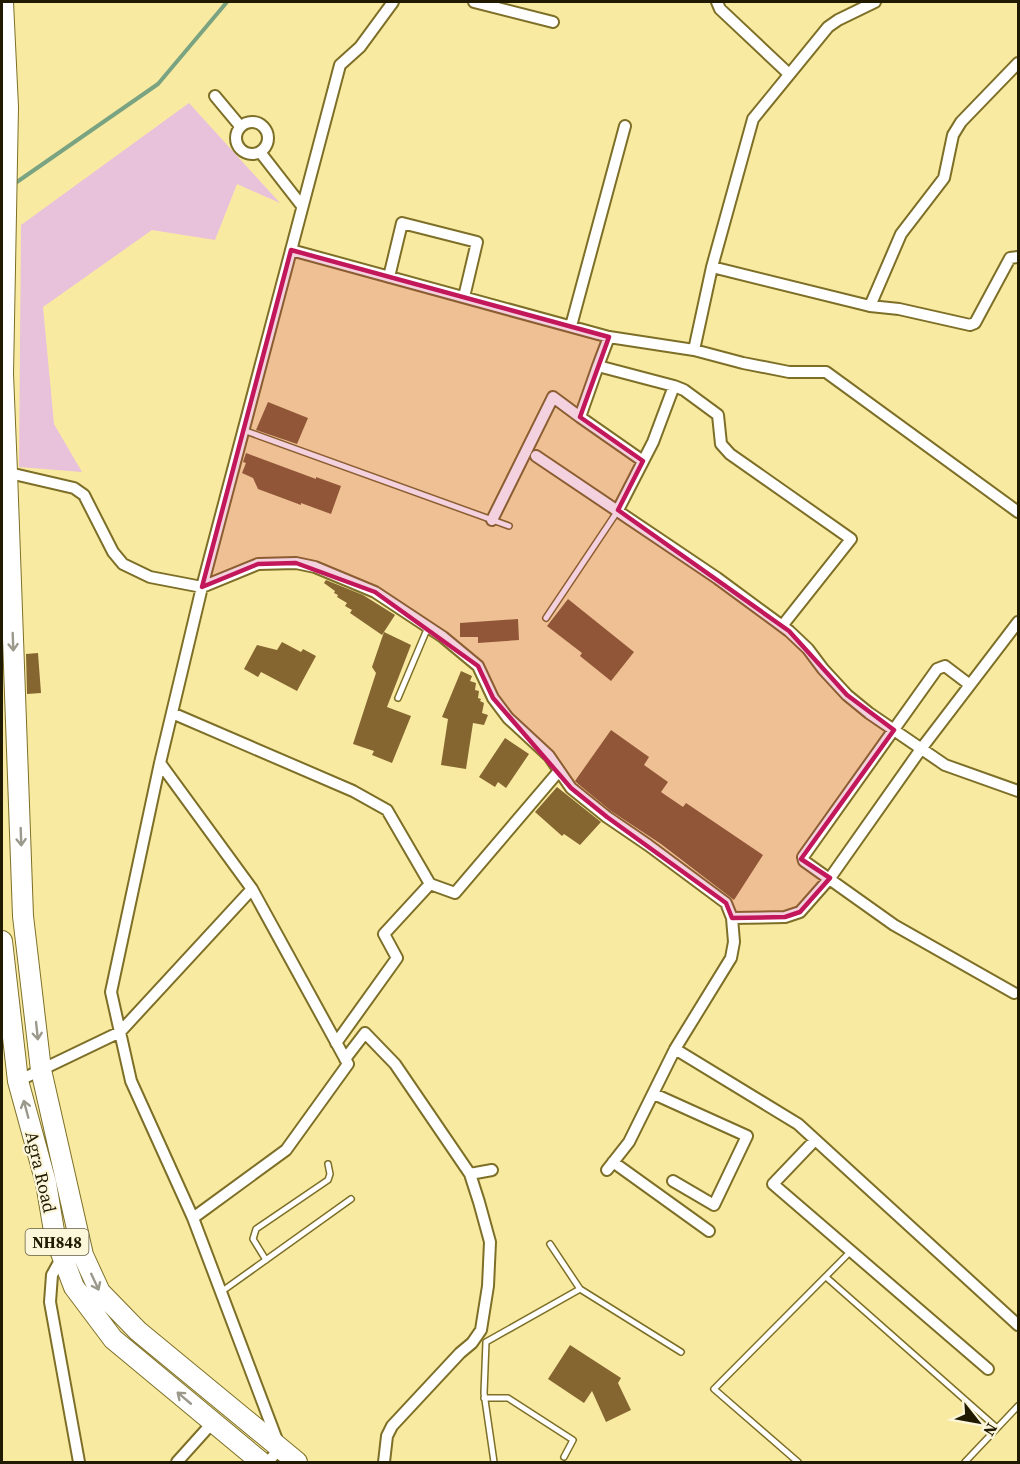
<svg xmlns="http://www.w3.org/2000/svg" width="1020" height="1464" viewBox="0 0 1020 1464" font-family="'Source Serif 4',serif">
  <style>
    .green { fill: #e8c1db }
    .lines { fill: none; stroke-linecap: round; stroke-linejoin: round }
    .stream { stroke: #7aa382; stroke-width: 4 }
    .building { fill: #856530 }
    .lane-casing { stroke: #7d6f27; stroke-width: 8 }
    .street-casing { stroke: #7d6f27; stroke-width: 14 }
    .highway-casing { stroke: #7d6f27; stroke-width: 22 }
    .lane { stroke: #fff; stroke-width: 5 }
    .street { stroke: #fff; stroke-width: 10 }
    .highway { stroke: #fff; stroke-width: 20 }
    .oneway { stroke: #9b988c }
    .marked { fill: #c2185b; fill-opacity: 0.2; stroke: #c2185b; stroke-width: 4.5; stroke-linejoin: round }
    .labels { text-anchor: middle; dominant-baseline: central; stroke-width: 4.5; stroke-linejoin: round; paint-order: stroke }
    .shield { fill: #fcf7db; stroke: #625c42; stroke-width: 1.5 }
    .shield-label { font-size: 16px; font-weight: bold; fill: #201a00 }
    .street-label { font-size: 18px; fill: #201a00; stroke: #fcf7db }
  </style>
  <rect width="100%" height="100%" fill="#f9eaa2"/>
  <path class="green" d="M189 103 280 203 237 184 215 240 152 230 43 307 54 424 82 472 19 467 21 225Z"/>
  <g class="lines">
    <path class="stream" d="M14 184 158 84 227 2"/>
  </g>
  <path class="building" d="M268 402 308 418 297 444 256 430Z
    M246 453 316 479V477L341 486 331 514 301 503V505L258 489 253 478 242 473 246 463 243 462Z
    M326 580 363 595 395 615 382 635 350 613 352 610 345 606 347 603 337 597 338 595 334 593 335 591 324 583Z
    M568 599 634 652 611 681 580 656 582 653 547 626Z
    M518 619 519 640 478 643V637H460V623Z
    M384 632 411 645 387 707 411 716 392 763 372 755 374 751 353 744 376 673 372 667Z
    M282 642 301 652 303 649 316 656 297 691 261 672 258 677 244 669 257 645 277 650Z
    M38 653 41 693 27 694 26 654Z
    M461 671 472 676 470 681 476 683 475 690 479 691 478 698 481 699 480 701 484 703 482 713 488 715 484 725 473 723 466 769 441 765 448 719 442 717Z
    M611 730 649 757 644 765 668 782 661 792 683 807 686 803 763 855 734 900 661 844 611 811 577 783 575 781Z
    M505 738 529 754 506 788 498 782 495 787 479 777Z
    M557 787 601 822 580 845 564 834 562 836 535 812Z
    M570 1345 621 1378 618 1383 631 1410 606 1422 592 1391 584 1403 548 1379Z"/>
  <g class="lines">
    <defs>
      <path id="lane" d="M243 430 509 526
        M546 618 617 512
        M398 698 428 627
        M550 1244 580 1289
        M266 1260 253 1239 256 1229 328 1180 330 1174 328 1164
        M826 1277 997 1428
        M221 1292 351 1199
        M484 1398H508L573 1440 564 1457
        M494 1462 484 1393 486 1342 580 1289 681 1352
        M798 1462 714 1389 850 1252
        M965 1462 1018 1406"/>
      <path id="street" d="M474 2 553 22
        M717 2 720 9 789 74
        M215 96 240 126
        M236 138a16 16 0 1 1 32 0a16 16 0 1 1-32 0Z
        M260 152 302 206
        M291 250 609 337 694 350 743 363 789 372H826L1018 512
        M712 267 753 119 828 27 838 20 875 2
        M389 277 402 223 477 242 464 297
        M870 306 901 234 944 178 953 135 961 122 1018 63
        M571 326 625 126
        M609 337 598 366 674 386
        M694 350 712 267 870 306 899 309 970 325 975 323 1010 258 1018 257
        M598 366 580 417 643 461
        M536 456 717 578 789 631 808 649 823 669 847 695 869 713 945 765 1018 791
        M5 472 74 488 84 495 113 552 123 564 150 577 202 587 340 65 360 47 393 2
        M618 510 653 442 674 386 684 390 718 415 721 444 730 454 851 539 782 626
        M492 520 553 397 580 417
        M970 685 945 666 937 669 803 857 804 861 894 925 1014 993
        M172 713 353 791 387 810 430 884 455 893 559 771
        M160 763 252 889 348 1064 286 1150 193 1218
        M732 918 785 917 800 912 830 878 921 749 1018 622
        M336 1043 397 958 384 934 430 884
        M675 1049 798 1124 1018 1325
        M345 1059 365 1033 395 1064 470 1174 479 1202 490 1242 488 1286 481 1330 472 1343 460 1353 392 1426 387 1436 384 1462
        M18 1081 120 1032 252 889
        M654 1094 747 1136 714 1205 673 1181
        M815 1140 773 1184 988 1369
        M613 1162 709 1231
        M470 1174 492 1170
        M62 1257 52 1275 50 1302 79 1462
        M177 1462 213 1422
        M268 1462 280 1448 193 1218 131 1081 111 992 160 763 202 587 258 564 296 563 315 567 375 592 443 637 478 666 493 698 508 718 549 756 571 788 607 817 648 845 726 903 732 918 734 942 731 958 675 1049 629 1142 607 1170"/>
      <path id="highway" d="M3 2 8 107 3 374 7 472 23 916 41 1070 83 1255 100 1292 138 1331 297 1462
        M2 941 18 1081 46 1183 55 1237 74 1287 113 1339 261 1462"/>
    </defs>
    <use href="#lane" class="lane-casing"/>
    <use href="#street" class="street-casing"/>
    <use href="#highway" class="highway-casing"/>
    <use href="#lane" class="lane"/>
    <use href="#street" class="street"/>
    <use href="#highway" class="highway"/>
  </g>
  <defs><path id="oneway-shaft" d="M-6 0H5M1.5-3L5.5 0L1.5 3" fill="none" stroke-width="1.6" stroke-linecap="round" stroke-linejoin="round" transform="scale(1.5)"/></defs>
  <g class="oneway">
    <use href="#oneway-shaft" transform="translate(13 642) rotate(88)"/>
    <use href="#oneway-shaft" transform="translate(21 837) rotate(88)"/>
    <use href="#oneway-shaft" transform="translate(37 1031) rotate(84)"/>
    <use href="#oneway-shaft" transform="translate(26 1109) rotate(-105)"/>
    <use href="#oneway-shaft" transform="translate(95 1282) rotate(65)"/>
    <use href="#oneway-shaft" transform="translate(184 1398) rotate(-140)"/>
  </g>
  <path class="marked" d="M291 250 609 337 580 417 643 461 618 510 789 631 847 695 894 730 801 859 830 878 800 912 785 917 732 918 726 903 607 817 571 788 493 698 478 666 375 592 296 563 258 564 202 587Z"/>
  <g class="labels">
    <rect class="shield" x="25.5" y="1229" width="63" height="26" rx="4.5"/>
    <g class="shield-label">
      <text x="57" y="1242">NH848</text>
    </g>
    <g class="street-label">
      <text transform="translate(41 1172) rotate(77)">Agra Road</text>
    </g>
  </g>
  <rect width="1020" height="1464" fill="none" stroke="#201a00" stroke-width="6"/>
  <g transform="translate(978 1422) rotate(121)" stroke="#fcf7db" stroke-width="4.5" paint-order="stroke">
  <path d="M0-4.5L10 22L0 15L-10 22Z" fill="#201a00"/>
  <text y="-9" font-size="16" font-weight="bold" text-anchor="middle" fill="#201a00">N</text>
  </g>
</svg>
